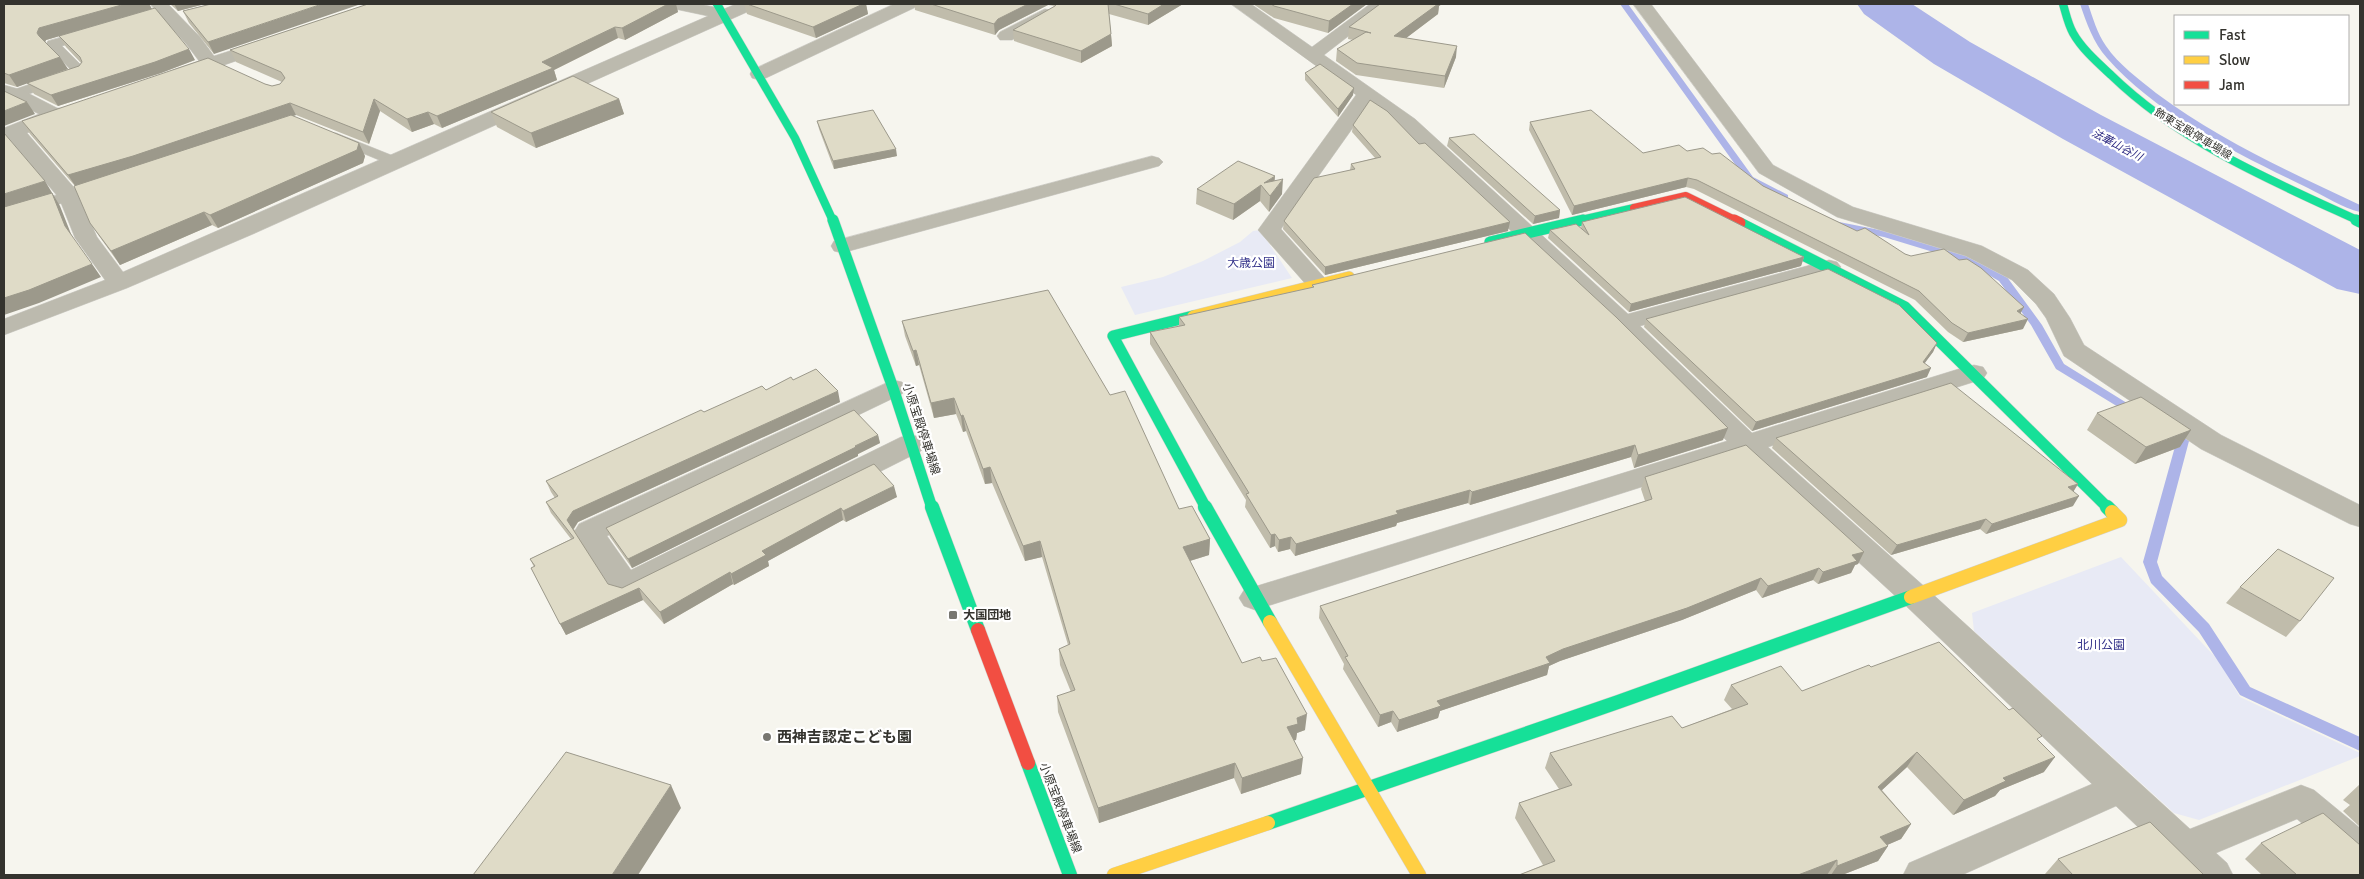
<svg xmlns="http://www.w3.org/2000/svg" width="2364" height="879" viewBox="0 0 2364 879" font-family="Signika,'Noto Sans JP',sans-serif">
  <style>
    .green { fill: #e8eaf5 }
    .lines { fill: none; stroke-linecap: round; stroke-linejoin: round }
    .stream { fill: #adb4e8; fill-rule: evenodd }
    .river { fill: #adb4e8; fill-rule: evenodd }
    .lane-casing { stroke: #d2d1cc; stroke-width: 1 }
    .street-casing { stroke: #d2d1cc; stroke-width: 1 }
    .fast-far2-casing { stroke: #d2d1cc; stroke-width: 9 }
    .fast-far1-casing { stroke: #d2d1cc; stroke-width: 12 }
    .fast-casing { stroke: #d2d1cc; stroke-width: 15 }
    .slow-far1-casing { stroke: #d2d1cc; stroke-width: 12 }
    .slow-casing { stroke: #d2d1cc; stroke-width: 15 }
    .jam-far2-casing { stroke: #d2d1cc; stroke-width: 9 }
    .jam-far1-casing { stroke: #d2d1cc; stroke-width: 12 }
    .jam-casing { stroke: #d2d1cc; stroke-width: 15 }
    .lane { fill: #bcbaae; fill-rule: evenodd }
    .street { fill: #bcbaae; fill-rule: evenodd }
    .fast-far2 { stroke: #16e098; stroke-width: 8 }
    .fast-far1 { stroke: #16e098; stroke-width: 11 }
    .fast { stroke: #16e098; stroke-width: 14 }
    .slow-far1 { stroke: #ffcf43; stroke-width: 11 }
    .slow { stroke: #ffcf43; stroke-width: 14 }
    .jam-far2 { stroke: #f24e42; stroke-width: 8 }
    .jam-far1 { stroke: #f24e42; stroke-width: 11 }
    .jam { stroke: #f24e42; stroke-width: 14 }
    .wall { fill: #c0bcab }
    .shaded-wall { fill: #9c998b }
    .building { fill: #dfdbc7; stroke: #9c998b }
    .poi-dot { fill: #787771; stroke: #fff; stroke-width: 2 }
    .labels { text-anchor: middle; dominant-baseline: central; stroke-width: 4.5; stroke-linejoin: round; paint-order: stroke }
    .far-street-label { font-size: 11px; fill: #34332e; stroke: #fff }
    .far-water-label { font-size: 11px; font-style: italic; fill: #2c2981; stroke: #fff }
    .park-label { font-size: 12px; fill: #323189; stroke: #fff }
    .street-label { font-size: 12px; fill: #34332e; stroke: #fff }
    .poi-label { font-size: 12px; font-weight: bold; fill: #34332e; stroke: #fff; text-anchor: start }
    .near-poi-label { font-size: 15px; font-weight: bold; fill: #34332e; stroke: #fff; text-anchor: start }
  </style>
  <rect width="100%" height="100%" fill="#f6f5ee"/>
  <path class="green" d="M1260 230 1292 278 1135 315 1121 287 1163 277 1203 261 1240 242 1253 231Z
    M2121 557 2219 661 2240 697 2360 753V756L2199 820 2174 813 1974 631 1972 613Z"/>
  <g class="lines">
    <path class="stream" d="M1620 4H1628L1753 177 1788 195V199H1780L1747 181Z
      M2080 4H2088C2093 18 2097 33 2106 46 2119 65 2139 79 2156 93 2219 140 2290 172 2360 205V212C2343 208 2324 196 2308 188 2240 155 2158 116 2107 58 2093 42 2087 24 2080 4Z
      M1834 221 1890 232 1974 258 2007 277 2042 325 2064 364 2143 413 2141 416H2133L2056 369 2031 325 1999 281 1966 262 1884 237 1830 226V222Z
      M2171 430 2187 438 2189 441 2157 562 2162 576 2209 624 2250 687 2360 737V751L2240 695 2199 632 2151 583 2143 562 2176 443 2165 434Z"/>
    <path class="river" d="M1857 4H1912L1970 42 2101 115 2360 250V294L2337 289 2063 139 1934 64 1864 14Z"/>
    <defs>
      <path id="lane" d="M87 30 94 34 92 37 62 46 85 69 87 72 85 75 20 97H10L8 94 10 91 71 70 46 44 48 41Z
        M336 133 401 159 404 162 401 165H391L331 140 329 137 331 134Z
        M86 186 92 188 94 191 92 194 4 221V211Z"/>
      <path id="street" d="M150 4H168L200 37 214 56 267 39 273 40 276 44 273 48 187 78 180 80 173 78 171 74 173 70 199 61 187 45Z
        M667 4H699L724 9 736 4H759L756 8 253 234 127 288 4 335V319L105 280 75 238 59 198 10 140 4 141V128L39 114 4 97V85L22 90 57 108 68 109 71 113 68 117 27 133 77 191 97 237 123 272 708 16 670 8Z
        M894 4H917L914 8 766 78 759 80 752 78 750 74 752 70Z
        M1231 4H1251L1312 47 1370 4H1390L1324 55 1415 119 1628 314 1829 260 1837 262 1841 267 1837 272 1640 326 1752 433 1965 367 1974 365 1983 367 1987 373 1983 379 1768 447 1926 588 2190 829 2301 785 2314 790 2360 828V867L2347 862 2297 819 2216 853 2227 863 2233 875H2188L2116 806 1962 875H1903L1909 863 2092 784 1904 604 1742 455 1255 610 1244 606 1239 598 1244 590 1727 441 1614 328 1401 127 1369 105 1281 229 1330 284 1326 289 1318 291 1310 289 1258 230 1356 95Z
        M1633 4H1651L1773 165 1853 207 1982 246 2028 270 2054 294 2070 318 2084 345 2221 435 2360 505V527L2350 524 2201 449 2064 356 2046 318 2036 304 2012 280 1966 256 1837 217 1759 173Z
        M1045 9 1051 10 1054 14 1051 18 1012 40H1000L997 36 1000 32Z
        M1152 156 1159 158 1163 162 1159 166 842 253 834 251 831 246 834 241Z
        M893 380 902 382 906 388 902 394 607 536 631 570 901 437 911 435 921 437 925 444 921 451 637 594 626 598 615 594 574 532 579 524Z"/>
      <path id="fast-far2" d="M717 4 795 138 833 221
        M2063 4C2066 14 2068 24 2073 33 2082 49 2097 62 2111 75 2181 143 2272 181 2359 221
        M1577 221 1634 208"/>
      <path id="fast-far1" d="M833 220 893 388 932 508
        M2356 220 2360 222
        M1740 223 1905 307 2108 508
        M1490 242 1583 220
        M1193 316 1113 336 1206 508"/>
      <path id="fast" d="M932 507 978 630
        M1205 507 1270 622
        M2107 507 2112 512
        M1028 763 1070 875
        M1268 823 1618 702 1911 597"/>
      <path id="slow-far1" d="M1193 316 1349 277"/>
      <path id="slow" d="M1911 597 2120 520 2112 512
        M1270 622 1419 875
        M1114 875 1268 823"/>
      <path id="jam-far2" d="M1634 208 1686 196 1737 221"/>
      <path id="jam-far1" d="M1734 220 1740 223"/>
      <path id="jam" d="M978 630 1028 763"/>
    </defs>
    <use href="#lane" class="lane-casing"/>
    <use href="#street" class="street-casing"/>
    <use href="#fast-far2" class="fast-far2-casing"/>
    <use href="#fast-far1" class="fast-far1-casing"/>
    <use href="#fast" class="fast-casing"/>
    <use href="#slow-far1" class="slow-far1-casing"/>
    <use href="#slow" class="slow-casing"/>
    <use href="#jam-far2" class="jam-far2-casing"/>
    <use href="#jam-far1" class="jam-far1-casing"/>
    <use href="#jam" class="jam-casing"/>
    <use href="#lane" class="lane"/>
    <use href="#street" class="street"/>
    <use href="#fast-far2" class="fast-far2"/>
    <use href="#fast-far1" class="fast-far1"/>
    <use href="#fast" class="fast"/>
    <use href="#slow-far1" class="slow-far1"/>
    <use href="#slow" class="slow"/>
    <use href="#jam-far2" class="jam-far2"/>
    <use href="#jam-far1" class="jam-far1"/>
    <use href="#jam" class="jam"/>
  </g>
  <path class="wall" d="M4 4H149L152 9 46 40 45 42 68 69 48 76 79 66 81 63 66 47 59 36 195 60 161 73 58 106 34 94 27 83 17 87 4 83V84Z
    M170 4H205L178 11Z
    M211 4 214 54 189 23 183 11Z
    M368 4H676L678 12 625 40 618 38 554 70 557 80 442 128 434 124 412 132 380 111 369 144 296 115 293 116 365 156 363 163 218 228 212 225 120 265 99 236 90 223 75 186 30 134 22 121 265 84 272 86 280 84 282 82 236 62 230 50Z
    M744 4H866L868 14 816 38 747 14Z
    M914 4H1183L1148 25 1109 14 1112 46 1081 63 1014 41 1013 30 1055 6 1048 5 999 30 995 35 915 10Z
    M1253 4H1367L1328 33 1274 18Z
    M1380 4H1442L1439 6 1438 14 1406 38 1456 57 1444 88 1356 75 1336 61 1337 49 1353 40 1348 39 1349 27Z
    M1305 73 1353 95 1338 117 1305 80Z
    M619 99 624 114 536 148 497 127 491 112Z
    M817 121 897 156 834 169 819 129Z
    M1530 122 1643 153 1687 151 1712 154 1763 186 1905 254 2021 314 2023 329 1963 342 1948 332 1915 300 1694 189 1686 187 1572 215 1529 130Z
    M1353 125 1419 144 1508 231 1325 275 1283 229 1284 221 1350 170 1351 164 1375 158 1352 132Z
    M1449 138 1560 210 1559 218 1533 224 1447 146Z
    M1274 181 1282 194 1269 212 1260 201 1233 220 1196 204 1197 189Z
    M1582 222 1804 257 1801 266 1629 312 1548 238 1550 230 1581 228Z
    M1312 285 1723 440 1634 468 1631 457 1470 505 1468 503 1397 523 1396 526 1295 556 1290 549 1278 552 1275 546 1270 548 1245 507 1246 500 1150 344V332L1179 326V317L1312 288Z
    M1646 319 1937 343 1933 352 1924 363 1927 377 1752 431 1644 327Z
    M902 321 1110 395 1179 509 1210 539 1209 555 1190 561 1242 663 1305 730 1297 733 1296 740H1293L1301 774 1241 794 1234 778 1099 823 1058 712 1057 696 1071 692 1060 665 1059 649 1068 645 1042 557 1025 561 992 483 985 484 966 431 963 432 956 414 934 418 919 365 916 366 905 336Z
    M793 380 840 402 578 522 574 529 608 584 622 588 874 464 897 497 846 522 843 520 768 561 769 566 734 585 733 584 664 624 643 600 566 635 531 568 534 567 530 559 571 539 551 513 546 502 555 498 551 492 546 481 704 412Z
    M2097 413 2180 447 2135 464 2087 430Z
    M878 435 880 443 858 454V456L632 568 610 537 606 528Z
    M1776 438 2078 484 2073 491V506L1986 534 1980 529 1891 555 1772 448Z
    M1645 477 1864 552 1858 564 1855 565 1851 573 1818 584 1813 580 1762 598 1756 590 1682 620 1560 661 1549 666 1547 675 1440 711 1438 718 1397 732 1391 722 1378 727 1343 669 1344 664 1319 618 1320 606 1645 501 1641 489Z
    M2240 587 2300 621 2286 637 2226 603Z
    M1871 667 2039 741 2044 772 2000 790 1995 796 1953 815 1907 767 1882 790 1911 824 1901 839 1887 845 1888 846 1878 861 1842 875H1519L1543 865 1515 818 1519 803 1559 789 1545 768 1550 753 1682 728 1732 709 1724 700 1731 685 1802 691Z
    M2360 784V827L2343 811 2350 805 2343 800Z
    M2261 843 2360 875H2262L2245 859Z
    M2058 859 2204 875H2046L2045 874Z"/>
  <path class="shaded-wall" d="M125 4H149L152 9 46 40 44 45 37 33 39 28Z
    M174 4H205L178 11Z
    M322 4H361L214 54 208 42Z
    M668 4H676L678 12 625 40 622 28Z
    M863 4H866L868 14 816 38 813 27Z
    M1028 4H1048V5L999 30 995 35 994 24 998 19Z
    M1164 4H1183L1148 25V14Z
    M1353 4H1367L1328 33 1329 21Z
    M1431 4H1442L1439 6 1438 14 1393 48 1394 36Z
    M615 27 618 38 554 70 557 80 442 128 437 116 542 62Z
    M1111 34 1112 46 1081 63V51Z
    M1457 46 1456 57 1444 88 1445 76Z
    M189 49 195 60 161 73 58 106 51 95Z
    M60 57 68 69 17 87 9 75Z
    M1354 88 1353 95 1338 117V109Z
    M374 99 380 111 369 144 363 132Z
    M619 99 624 114 536 148 531 133Z
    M27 102 35 114 4 126V111Z
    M290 103 296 115 140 168 76 187 68 175Z
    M428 112 434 124 412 132 407 119Z
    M359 143 365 156 363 163 218 228 210 215Z
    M896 149 897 156 834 169 833 161Z
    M1275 176 1274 191 1283 179 1282 194 1269 212 1270 196 1264 183Z
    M1688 178 1686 187 1572 215 1574 206Z
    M45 181 60 206 73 239 4 209V194Z
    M1261 185 1260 201 1233 220 1234 204Z
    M1560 210 1559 218 1533 224 1535 216Z
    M204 212 212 225 120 265 111 251Z
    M1510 222 1508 231 1325 275V267Z
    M1804 257 1801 266 1629 312 1631 304Z
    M92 264 101 277 39 303 4 315V298Z
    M2024 307 2019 316 2017 311Z
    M2028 319 2023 329 1963 342 1968 333Z
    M1937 343 1933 352 1919 371 1923 362Z
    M916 350 919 365 916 366 913 351Z
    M1931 368 1927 377 1752 431 1756 422Z
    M838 391 840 402 578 522 572 531 567 520 573 511Z
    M954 398 956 414 934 418 931 403Z
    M963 415 966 431 963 432 961 416Z
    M1728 428 1723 440 1634 468 1638 455Z
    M2191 430 2180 447 2135 464 2146 447Z
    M878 435 880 443 858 454V456L632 568 628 559Z
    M1635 445 1631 457 1470 505 1472 492Z
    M990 467 992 483 985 484 983 469Z
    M2078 484 2072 494 2068 487Z
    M894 486 897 497 846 522 843 511Z
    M1470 490 1468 503 1397 523 1396 526 1295 556 1296 544 1396 511Z
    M2079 496 2073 506 1986 534 1992 524Z
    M841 508 843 520 768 561 769 566 734 585 731 574 762 551Z
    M1986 519 1980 529 1891 555 1897 545Z
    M1275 534V546L1270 548 1271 535Z
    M1291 537 1290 549 1278 552 1279 540Z
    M1210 539 1209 555 1183 563V547Z
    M1040 541 1042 557 1025 561 1023 546Z
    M1864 552 1858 564 1855 565 1851 573 1818 584 1823 572 1852 555Z
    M1819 568 1813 580 1762 598 1768 586Z
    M730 572 733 584 664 624 660 612Z
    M1761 578 1756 590 1682 620 1560 661 1549 666 1547 675 1440 711 1438 718 1397 732 1399 720 1437 701 1563 649Z
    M639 588 643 600 566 635 560 624Z
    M1393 711 1391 722 1378 727 1380 715Z
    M1307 714 1305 730 1297 733 1296 740 1285 743 1287 727 1297 718Z
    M1917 752 1907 767 1869 802 1878 787Z
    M2055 757 2044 772 2000 790 1995 796 1953 815 1964 800 2003 778Z
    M1303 758 1301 774 1241 794 1242 778Z
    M1235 763 1234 778 1099 823 1098 808Z
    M671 785 681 808 638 875H612Z
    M1911 824 1901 839 1871 852 1880 837Z
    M1888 846 1878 861 1842 875H1831L1837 866Z
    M1837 860 1827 875H1798Z"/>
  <path class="building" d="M4 4H125L39 28 37 33 39 36 60 57 9 75 4 73Z
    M211 4H322L208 42 183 11Z
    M368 4H668L622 28 615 27 542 62 553 68 437 116 428 112 407 119 374 99 363 132 290 103 133 156 68 175 22 121 208 58 265 84 272 86 280 84 285 78 281 72 230 50Z
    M747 4H863L813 27Z
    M931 4H1028L998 19 994 24Z
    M1057 4H1108L1111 34 1081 51 1013 30 1055 6Z
    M1114 4H1164L1148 14Z
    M1271 4H1353L1329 21 1274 6Z
    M1380 4H1438L1394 36 1457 46 1445 76 1357 63 1337 49 1366 32 1371 33 1349 27Z
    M155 8 189 49 155 62 51 95 27 83 79 66 82 62 80 57 59 36Z
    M1320 64 1354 88 1338 109 1305 73Z
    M573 76 619 99 531 133 491 112Z
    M4 91 27 102 4 111Z
    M1370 100 1387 111 1419 144 1425 143 1510 222 1325 267 1284 221 1314 178 1355 169 1351 164 1381 157 1353 125Z
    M873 110 896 149 833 161 817 121Z
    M1591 110 1643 153 1679 145 1687 151 1703 148 1712 154 1720 153 1763 186 1857 231 1865 228 1905 254 1911 256 1944 249 1959 260 1967 259 1981 268 2024 307 2017 311 2028 319 1968 333 1952 323 1919 291 1697 180 1688 178 1574 206 1530 122Z
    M291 115 359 143 357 150 210 215 204 212 111 251 90 223 74 186Z
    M4 133 45 181 4 194Z
    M1474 134 1560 210 1535 216 1449 138Z
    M1238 161 1275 176 1264 183 1283 179 1270 196 1261 185 1234 204 1197 189Z
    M52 193 65 226 92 264 29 290 4 298V207Z
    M1685 197 1804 257 1631 304 1550 230 1576 224 1589 235 1582 222Z
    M1525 233 1616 317 1728 428 1638 455 1635 445 1472 492 1470 490 1396 511 1398 514 1296 544 1291 537 1279 540 1275 534 1271 535 1246 494 1249 493 1150 332 1185 325 1179 317 1314 287 1312 285Z
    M1828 269 1899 305 1937 343 1923 362 1931 368 1756 422 1646 319Z
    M1048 290 1110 395 1125 391 1179 509 1192 506 1210 539 1183 547 1242 663 1260 657 1262 661 1276 658 1307 714 1297 718 1298 724 1287 727 1303 758 1242 778 1235 763 1098 808 1057 696 1075 690 1059 649 1070 644 1040 541 1023 546 990 467 983 469 963 415 961 416 954 398 931 403 916 350 913 351 902 321Z
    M816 369 838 391 573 511 567 520 608 584 622 588 874 464 894 486 843 511 841 508 762 551 766 555 731 574 730 572 660 612 639 588 560 624 531 568 535 566 530 559 574 538 546 502 558 496 546 481 701 410 704 412 762 386 766 390 791 377 793 380Z
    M1951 383 2078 484 2068 487 2079 496 1992 524 1986 519 1897 545 1776 438Z
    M2141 397 2191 430 2146 447 2097 413Z
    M854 410 878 435 855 446 856 447 628 559 606 528Z
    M1746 445 1864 552 1852 555 1857 561 1823 572 1819 568 1768 586 1761 578 1687 608 1563 649 1546 657 1550 663 1437 701 1441 706 1399 720 1393 711 1380 715 1345 657 1348 656 1320 606 1652 499 1645 477Z
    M2278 549 2334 578 2300 621 2240 587Z
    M1939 642 2009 710 2013 708 2042 736 2037 739 2055 757 2003 778 2006 781 1964 800 1917 752 1878 787 1911 824 1880 837 1888 846 1837 866V860L1798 875H1519L1555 861 1519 803 1572 785 1550 753 1672 716 1682 728 1748 704 1731 685 1781 666 1802 691 1869 665 1871 667Z
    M566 752 671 785 612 875H473Z
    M2323 813 2360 845V875H2297L2261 843Z
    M2150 822 2204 875H2073L2058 859Z"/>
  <g class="poi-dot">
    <rect x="948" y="610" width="10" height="10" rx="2.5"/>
    <circle cx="767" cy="737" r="5"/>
  </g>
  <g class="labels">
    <g class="far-street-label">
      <text transform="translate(2193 134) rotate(31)">飾東宝殿停車場線</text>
    </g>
    <g class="far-water-label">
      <text transform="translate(2117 145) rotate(28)">法華山谷川</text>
    </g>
    <g class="park-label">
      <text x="1251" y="263">大歳公園</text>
      <text x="2101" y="645">北川公園</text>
    </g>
    <g class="street-label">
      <text transform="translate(921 429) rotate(72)">小原宝殿停車場線</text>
      <text transform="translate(1060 808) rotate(69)">小原宝殿停車場線</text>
    </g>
    <g class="poi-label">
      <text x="963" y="615">大国団地</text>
    </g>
    <g class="near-poi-label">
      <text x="777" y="737">西神吉認定こども園</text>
    </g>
  </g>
  <rect width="2364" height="879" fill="none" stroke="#34332e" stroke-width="10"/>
  <rect x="2174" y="15" width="175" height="90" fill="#ffffff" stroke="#aeadab"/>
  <rect x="2184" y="31" width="25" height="8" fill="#16e098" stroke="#aeadab"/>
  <text x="2219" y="40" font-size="15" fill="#34332e">Fast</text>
  <rect x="2184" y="56" width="25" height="8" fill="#ffcf43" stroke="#aeadab"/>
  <text x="2219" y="65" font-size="15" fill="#34332e">Slow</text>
  <rect x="2184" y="81" width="25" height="8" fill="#f24e42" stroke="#aeadab"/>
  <text x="2219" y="90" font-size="15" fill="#34332e">Jam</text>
</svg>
